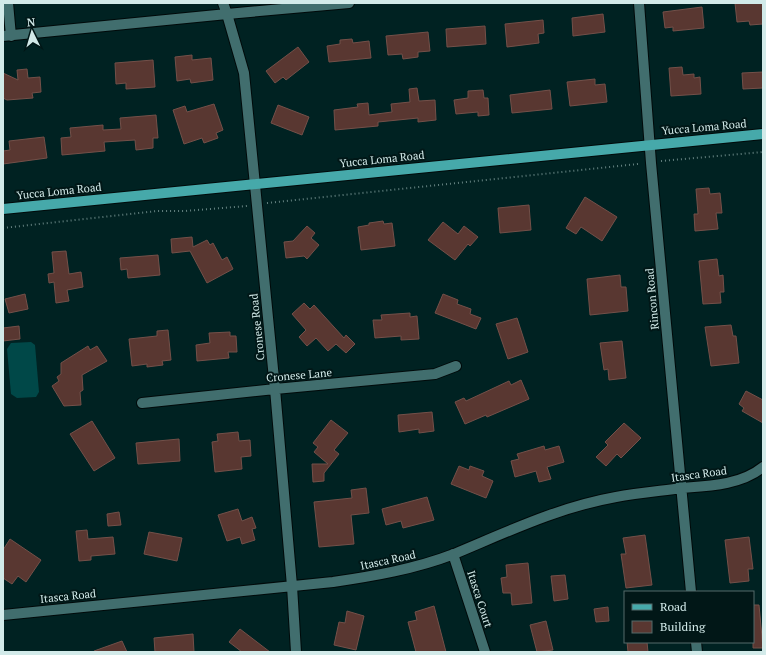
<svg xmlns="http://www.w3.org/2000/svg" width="766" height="655" viewBox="0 0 766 655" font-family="'PT Serif',serif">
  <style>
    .garden { fill: #004848 }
    .building { fill: #593731; stroke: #735049 }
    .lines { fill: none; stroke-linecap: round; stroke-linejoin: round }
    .minor-casing { stroke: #000a0a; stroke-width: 12 }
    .major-casing { stroke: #000a0a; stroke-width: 12 }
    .path { stroke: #62807f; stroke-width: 2; stroke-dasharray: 1 3; stroke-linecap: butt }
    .minor { stroke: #416e6e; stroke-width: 10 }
    .major { stroke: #46a9aa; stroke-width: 10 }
    .labels { text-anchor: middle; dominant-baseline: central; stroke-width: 4; stroke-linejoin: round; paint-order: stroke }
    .street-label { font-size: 11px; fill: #d2eae9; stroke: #011717 }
  </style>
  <rect width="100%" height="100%" fill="#022"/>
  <path class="garden" d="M31 342 35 345 39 392 36 397 17 398 11 394 7 349 11 343Z"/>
  <path class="building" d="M735 3H763V24L750 25 749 21 737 22Z
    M702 7 704 28 673 31V27L665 28 663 12Z
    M603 14 605 32 573 36 572 18Z
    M543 20 544 33 538 34 539 43 507 47 505 24Z
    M485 26 486 44 447 47 446 29Z
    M428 32 430 51 418 52V57L403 59 402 54 388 55 386 36Z
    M352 39 353 43 369 41 371 58 329 62 327 46 340 44V40Z
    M298 47 309 62 286 80 283 77 275 83 266 71Z
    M192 55V60L211 58 213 80 191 83 190 79 177 81 175 57Z
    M153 60 155 87 126 89V83L116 84 115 63Z
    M682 67 683 75 694 74V78L700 77 701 94 671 96 669 68Z
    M27 69 28 78 40 77 41 92 32 93 33 98 7 100 3 98V73L18 80 17 70Z
    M763 72V88L743 89 742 73Z
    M595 79V85L605 84 607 102 570 106 567 82Z
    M417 88 419 101 435 100 436 120 418 122V118L378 122V126L335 130 334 110 358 107 357 104 368 103 369 115 392 112 391 104 410 102 409 89Z
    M483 90 484 98H488L489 115 478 116V112L456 114 454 100 468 98V91Z
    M550 90 552 109 512 113 510 95Z
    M214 104 223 130 216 133 218 138 204 143 202 138 184 144 173 110 185 106 187 112Z
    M278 105 309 117 302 135 271 123Z
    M156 115 158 138H153V148L136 150 135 140 104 142 105 151 62 155 61 138 71 137 70 128 103 125V130L121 129 120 118Z
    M44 137 47 158 3 164V151L10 150 9 141Z
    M709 188 710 194 720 193 722 213H716L718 229 695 231 694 214H698L696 189Z
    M585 197 617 217 602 241 581 227 576 234 566 228Z
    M529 205 531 230 500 233 498 208Z
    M383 221 384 224 392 223 395 246 361 250 358 227 369 225V223Z
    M443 222 458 234 464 226 478 237 470 246 468 244 455 260 428 240Z
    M307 226 315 233 311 238 319 245 307 259 304 256 286 258 284 242 293 241Z
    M192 237 193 247 207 240 210 245 213 243 222 260 227 257 233 269 207 283 190 251 172 253 171 239Z
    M66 251 69 274 81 272 83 287 67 290 69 301 56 303 54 282 49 283 48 274 54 273 52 252Z
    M158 255 160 275 128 278 127 269 121 270 120 258Z
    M717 259 719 276 723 275 724 292H720L721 303 703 304 699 261Z
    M620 275 621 287H626L628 311 590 315 587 279Z
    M25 294 28 309 9 313 5 299Z
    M443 294 458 300 457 304 471 309 470 314 481 318 476 329 435 313Z
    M304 303 310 309 314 305 344 338 346 335 355 344 346 353 336 344 328 351 316 338 307 346 299 337 306 330 292 314Z
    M410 313V317L417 316 419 339 401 340V336L375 338 373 320H382L381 315Z
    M517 318 528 352 508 359 496 324Z
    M731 325 733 336H736L739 363 711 366 705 327Z
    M19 326 20 339 3 341V328Z
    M168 330 171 360 162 361 163 365 147 367V364L132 366 129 339 157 336V331Z
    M230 332V336H236L237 352H228L229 358 197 361 196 345 210 343 209 333Z
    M622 341 626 378 609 380 608 369 604 370 600 343Z
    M88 346 90 350 97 346 107 361 82 375 83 390 80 392 81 405 64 406 52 386 59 381 57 377 61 374V363Z
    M521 380 529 399 487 417 486 415 465 424 455 402 464 398 466 401 509 381 511 385Z
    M746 391 763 400V423L742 411 744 408 739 404Z
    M432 412 434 431 419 433V429L399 432 398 415Z
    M331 420 348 433 334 450 339 454 324 473V481L313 482 312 464H328L314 452 318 447 313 443Z
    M92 421 115 458 94 471 70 434Z
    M624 423 641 438 621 458 617 454 606 466 596 457 608 445 605 442Z
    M238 432 239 441 250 440 251 456 241 457 242 469 215 472 212 442 218 441 217 434Z
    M179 439 180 461 138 464 136 443Z
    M544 446 545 450 559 446 564 462 547 467 551 479 539 482 536 471 515 477 511 461 519 459 517 454Z
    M459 466 469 470 470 466 484 471 482 476 493 481 486 498 451 484Z
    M366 488 369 513 351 515 354 544 319 547 314 502 352 498 351 490Z
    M427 497 434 520 403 528 401 521 386 525 382 509Z
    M238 509 242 521 252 517 256 528 252 529 255 540 242 544 240 537 227 541 218 515Z
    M119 512 121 525 108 526 107 514Z
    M87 530 88 539 113 537 115 554 91 556V560L79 561 76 531Z
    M149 532 182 538 177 561 144 554Z
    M645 535 652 585 626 588 621 554H626L623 538Z
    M749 537 753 569H748L749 581 730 583 725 540Z
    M10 539 41 560 26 582 18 576 12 584 3 578V550Z
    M528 563 532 603 512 605 511 593H503L501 578 507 577 506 565Z
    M565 575 568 599 554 601 551 576Z
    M753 605H759L763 648H753Z
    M434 606 446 652H416L408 622 417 620 415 612Z
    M608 607 609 621 596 622 594 609Z
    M347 611 364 616 356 650 334 645 339 622 345 623Z
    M546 621 553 650 537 652 530 625Z
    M240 629 270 652H242L229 642Z
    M193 634 194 652H155L154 638Z
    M122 641 127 652H95L94 651Z
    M627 642H647L648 652H628Z"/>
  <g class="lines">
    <defs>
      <path id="minor" d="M8 3 11 36
        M223 3 227 14 244 73 275 389 292 586 296 652
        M639 3 651 163 691 592
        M3 36 227 14 349 3
        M142 403 275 389 435 374 456 366
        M453 554 485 652
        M3 615 333 582C374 576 415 569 454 554 507 532 559 507 616 497 638 493 660 491 682 488 709 486 741 485 763 467
        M696 642 697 652"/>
      <path id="major" d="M3 209 763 134"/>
    </defs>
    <use href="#minor" class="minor-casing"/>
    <use href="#major" class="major-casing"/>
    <path class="path" d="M661 161 763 152
      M267 203 638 164
      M3 228 157 211H185L247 206"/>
    <use href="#minor" class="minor"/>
    <use href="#major" class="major"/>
  </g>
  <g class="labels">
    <g class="street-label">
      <text transform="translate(704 127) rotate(-5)">Yucca Loma Road</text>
      <text transform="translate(382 159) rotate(-6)">Yucca Loma Road</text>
      <text transform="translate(59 191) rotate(-6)">Yucca Loma Road</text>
      <text transform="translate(652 299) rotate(-95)">Rincon Road</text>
      <text transform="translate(257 327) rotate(-96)">Cronese Road</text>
      <text transform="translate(299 375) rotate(-5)">Cronese Lane</text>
      <text transform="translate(699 474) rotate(-8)">Itasca Road</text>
      <text transform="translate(388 560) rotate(-12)">Itasca Road</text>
      <text transform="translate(68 596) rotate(-6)">Itasca Road</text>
      <text transform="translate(480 599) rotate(72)">Itasca Court</text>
    </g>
  </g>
  <rect width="766" height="655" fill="none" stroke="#d2eae9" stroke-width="8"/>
  <rect x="624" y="591" width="130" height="52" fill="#011717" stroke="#556b6b"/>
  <rect x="632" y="604" width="20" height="6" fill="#46a9aa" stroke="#556b6b"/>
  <text x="660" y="611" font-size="12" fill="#d2eae9">Road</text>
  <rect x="632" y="621" width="20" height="12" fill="#593731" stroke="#556b6b"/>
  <text x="660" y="631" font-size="12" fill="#d2eae9">Building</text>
  <g transform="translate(32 32) rotate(355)" stroke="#011717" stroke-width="3" paint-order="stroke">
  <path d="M0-3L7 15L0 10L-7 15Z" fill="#d2eae9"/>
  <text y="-6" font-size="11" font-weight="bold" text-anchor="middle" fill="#d2eae9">N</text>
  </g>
</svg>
